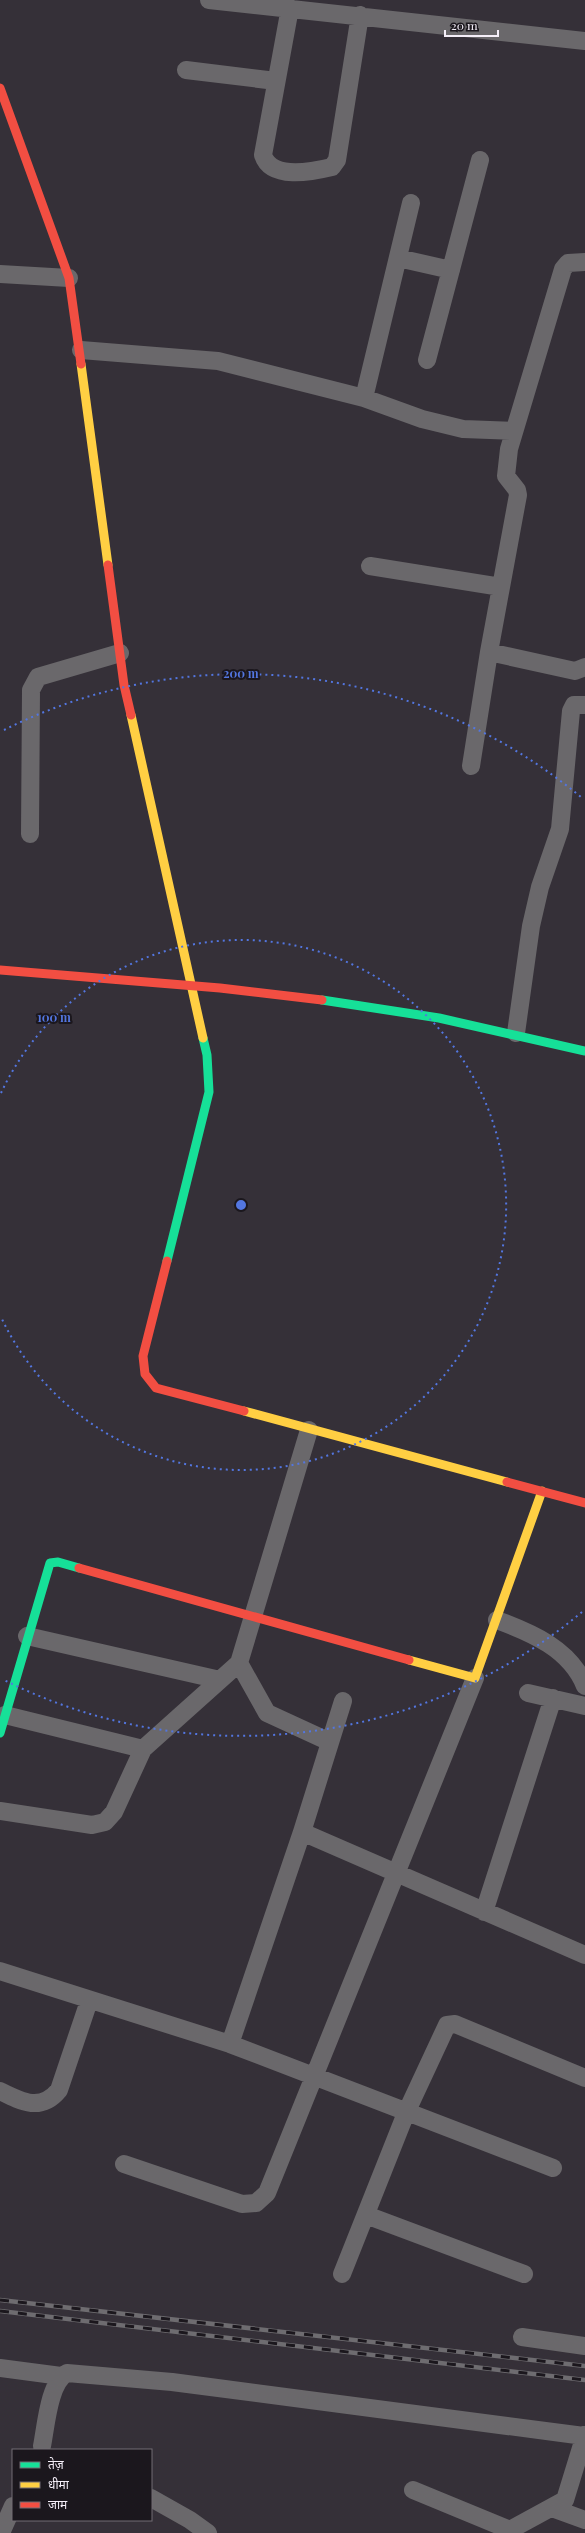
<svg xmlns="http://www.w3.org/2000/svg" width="585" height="2533" viewBox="0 0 585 2533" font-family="'Playfair Display','Noto Sans Devanagari',serif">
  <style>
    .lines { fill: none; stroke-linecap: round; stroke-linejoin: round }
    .street { stroke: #6a686b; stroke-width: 18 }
    .fast { stroke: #16e098; stroke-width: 9 }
    .slow { stroke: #ffcf43; stroke-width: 9 }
    .jam { stroke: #f24e42; stroke-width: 9 }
    .rail-casing { stroke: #6e6c70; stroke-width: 4.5 }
    .rail { stroke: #1b171d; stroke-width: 3; stroke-dasharray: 9; stroke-linecap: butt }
    .ring { fill: none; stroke: #5376e0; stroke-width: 2; stroke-dasharray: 2 4 }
    .centre { fill: #5376e0; stroke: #1b171d; stroke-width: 2 }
    .ring-label { font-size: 12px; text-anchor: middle; font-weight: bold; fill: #5376e0; stroke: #1b171d; stroke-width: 4; stroke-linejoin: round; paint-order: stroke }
  </style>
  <rect width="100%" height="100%" fill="#353038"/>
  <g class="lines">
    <path class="street" d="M209 0 585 41
      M290 8 263 155C271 180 311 172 332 167L337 160 360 15
      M186 70 276 81
      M398 258 451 270
      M585 262 568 263 563 269 509 449 506 476 517 490 518 495 489 652 575 671 585 667
      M0 274 69 278
      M81 350 218 361 364 398 411 203
      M427 360 480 160
      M364 398 422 419 463 429 514 431
      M370 566 501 587
      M471 766 489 652
      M30 834 31 690 38 677 120 653
      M516 1033 531 926 540 887 560 829 571 711 574 705H585
      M497 1620C532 1633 570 1649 585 1686
      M27 1636 220 1680
      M239 1663 267 1713 330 1742
      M528 1693 585 1706
      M5 1715 143 1749
      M0 1811 92 1825 105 1822 114 1812 143 1749 239 1663 309 1430
      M302 1832 343 1701
      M484 1912 553 1698
      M0 1971 230 2044 553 2168
      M230 2044 302 1832 585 1955
      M0 2091C22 2102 41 2112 59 2090L89 2001
      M124 2164 242 2204 256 2203 267 2193 475 1678
      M366 2215 524 2274
      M342 2274 406 2113 447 2025 455 2024 585 2078
      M522 2337 585 2346
      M0 2368 61 2376
      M42 2446C46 2426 49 2382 67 2373L172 2382 584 2436
      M413 2490 510 2530
      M151 2498 190 2520 208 2533
      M552 2508 585 2520
      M1 2533 13 2506
      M509 2533 510 2530 565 2500 585 2435"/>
    <path class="fast" d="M322 1000 439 1018 585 1051
      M167 1261 209 1092 207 1055 203 1038
      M0 1733 50 1563 58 1562 79 1568"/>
    <path class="slow" d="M81 364 108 565
      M131 715 203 1038
      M244 1411 507 1482
      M409 1660 475 1678 542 1491"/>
    <path class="jam" d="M0 88 69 278 81 364
      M108 565 124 685 131 715
      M0 970 220 988 322 1000
      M167 1261 143 1356 145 1374 156 1388 244 1411
      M507 1482 585 1503
      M79 1568 409 1660"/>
    <defs>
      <path id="rail" d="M0 2300 585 2366
        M0 2311 585 2380"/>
    </defs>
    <use href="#rail" class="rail-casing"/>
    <use href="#rail" class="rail"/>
  </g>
  <g class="ring">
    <path d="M1 1093A265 265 0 1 1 1 1317"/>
    <path d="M582 1612A531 531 0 0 1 4 1680M4 730A531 531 0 0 1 582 798"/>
  </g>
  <circle cx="241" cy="1205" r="6" class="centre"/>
  <g class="ring-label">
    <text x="241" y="678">200 m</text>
    <text x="54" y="1022">100 m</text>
  </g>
  <rect x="12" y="2449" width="140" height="72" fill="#1b171d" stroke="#726d75"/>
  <rect x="20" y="2462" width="20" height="6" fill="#16e098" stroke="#726d75"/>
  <text x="48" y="2469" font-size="12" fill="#f5eff9">तेज़</text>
  <rect x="20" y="2482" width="20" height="6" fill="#ffcf43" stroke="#726d75"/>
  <text x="48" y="2489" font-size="12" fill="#f5eff9">धीमा</text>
  <rect x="20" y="2502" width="20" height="6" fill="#f24e42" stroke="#726d75"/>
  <text x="48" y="2509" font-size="12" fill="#f5eff9">जाम</text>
  <path d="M445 30v6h53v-6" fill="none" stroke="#f5eff9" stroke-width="2"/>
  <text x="451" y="30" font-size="12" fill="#f5eff9" stroke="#1b171d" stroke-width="3" paint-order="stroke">20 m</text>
</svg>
